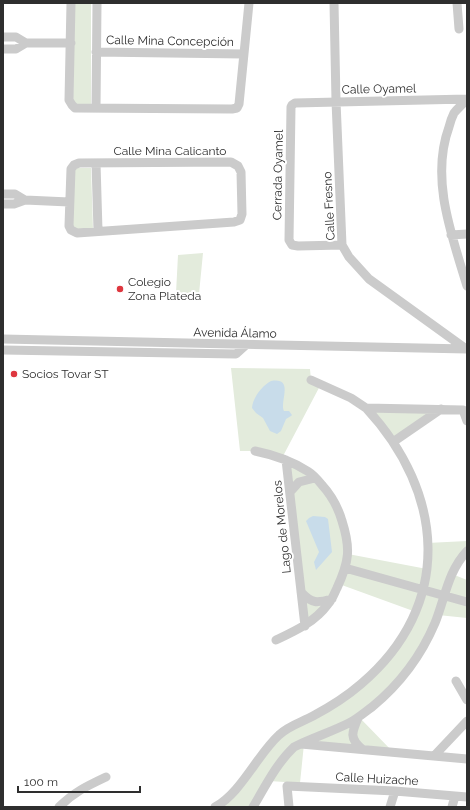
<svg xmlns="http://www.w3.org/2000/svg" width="470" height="810" viewBox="0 0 470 810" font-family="Raleway,sans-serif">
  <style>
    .green { fill: #e3ebdc }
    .water { fill: #c8dcea }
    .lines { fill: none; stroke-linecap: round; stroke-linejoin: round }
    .minor { stroke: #cbcbcb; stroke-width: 9 }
    .poi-dot { fill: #de363e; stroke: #fff; stroke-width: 1.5 }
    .labels { text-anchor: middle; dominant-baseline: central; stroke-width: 4; stroke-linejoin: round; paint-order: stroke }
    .street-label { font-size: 12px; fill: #2e2e2e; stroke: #fff }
    .poi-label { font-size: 12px; fill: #2e2e2e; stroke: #fff; text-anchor: start }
  </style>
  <rect width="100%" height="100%" fill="#fff"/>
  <path class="green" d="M74 3H91V104L73 105Z
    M73 168H91L93 229H72Z
    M203 253 199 294 176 293 178 255Z
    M231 368 310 369 311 380 321 384 282 458 255 451H240Z
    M366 408 441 409 393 442Z
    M286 460 291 462 335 501 348 554 427 569V543L467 541V551L452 574 467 580V618L438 615 409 670 359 717 393 752 304 744 300 783 269 781 253 807H215L266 750 300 723 376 670 416 612 339 584 305 626Z"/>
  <path class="water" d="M271 381C295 377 279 402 284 411H289L292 415 291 416 286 419 281 431 277 434 270 431 263 418 256 413 252 408C253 397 262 386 271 381Z
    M313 516 325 517 328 519 332 552 316 570 314 562 319 552 306 521 309 518Z"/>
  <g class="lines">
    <path class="minor" d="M71 3 69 100 72 105 75 108 232 109 237 108 239 104 249 3
      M334 3 336 101 342 245 349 257 369 279 466 349
      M457 3 459 29
      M3 37H16L26 43 16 49H3
      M26 43H71
      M96 52 243 54
      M467 99C463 104 458 108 454 113 452 117 450 123 449 127 430 179 452 236 467 286
      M96 108 97 3
      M231 162 238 166 241 172 242 214 240 220 234 222 77 233 71 230 69 226 71 169 74 165 79 163Z
      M96 163 98 231
      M3 194H15L25 200 14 204H3
      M25 200 69 202
      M451 235 467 234
      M342 245 298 246 292 245 289 240 291 107 292 105 295 103 467 99
      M3 339 467 349
      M3 350 236 354 246 345
      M311 380 351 398 366 408
      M393 442 441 409
      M255 451C275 455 292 461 309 472 314 475 318 480 322 485 332 496 338 507 342 521 351 549 349 562 337 588 334 594 332 600 328 604 315 622 295 631 276 640
      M286 460 305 626
      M290 492 299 482 315 478
      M345 568 467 602
      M301 592C312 604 317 603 332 599
      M456 681 467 700
      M358 718C352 732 349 738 362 749
      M301 744 467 759
      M434 756 467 721
      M59 807C74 792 87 786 106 777
      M215 807C241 793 257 755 279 735 288 726 302 722 313 716 330 707 346 697 361 684 454 605 445 493 366 408L463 410 467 421
      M253 807C265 787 276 764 294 747 312 738 331 732 349 723 357 719 365 712 372 707 400 684 421 656 435 623 445 598 448 571 467 551
      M289 807 287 786 395 791 467 797
      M390 807 395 791
      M452 807 455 796"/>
  </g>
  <g class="poi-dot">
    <circle cx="120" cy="289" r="4"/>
    <circle cx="14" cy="374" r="4"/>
  </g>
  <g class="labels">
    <g class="street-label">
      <text transform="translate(170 41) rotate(1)">Calle Mina Concepción</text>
      <text transform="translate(379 89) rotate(-1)">Calle Oyamel</text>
      <text x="170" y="151">Calle Mina Calicanto</text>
      <text transform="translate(278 175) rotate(-89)">Cerrada Oyamel</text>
      <text transform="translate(329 206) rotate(-93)">Calle Fresno</text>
      <text transform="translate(235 333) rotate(1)">Avenida Álamo</text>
      <text transform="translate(282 527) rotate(-96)">Lago de Morelos</text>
      <text transform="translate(377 779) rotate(3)">Calle Huizache</text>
    </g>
    <g class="poi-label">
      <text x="128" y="282">Colegio<tspan x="128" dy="14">Zona Plateda</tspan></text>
      <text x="22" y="374">Socios Tovar ST</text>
    </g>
  </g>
  <rect width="470" height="810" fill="none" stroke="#2e2e2e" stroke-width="8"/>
  <path d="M18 786v6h122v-6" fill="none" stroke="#2e2e2e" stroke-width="2"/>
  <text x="24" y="786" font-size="12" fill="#2e2e2e" stroke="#ffffff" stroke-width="3" paint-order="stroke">100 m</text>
</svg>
